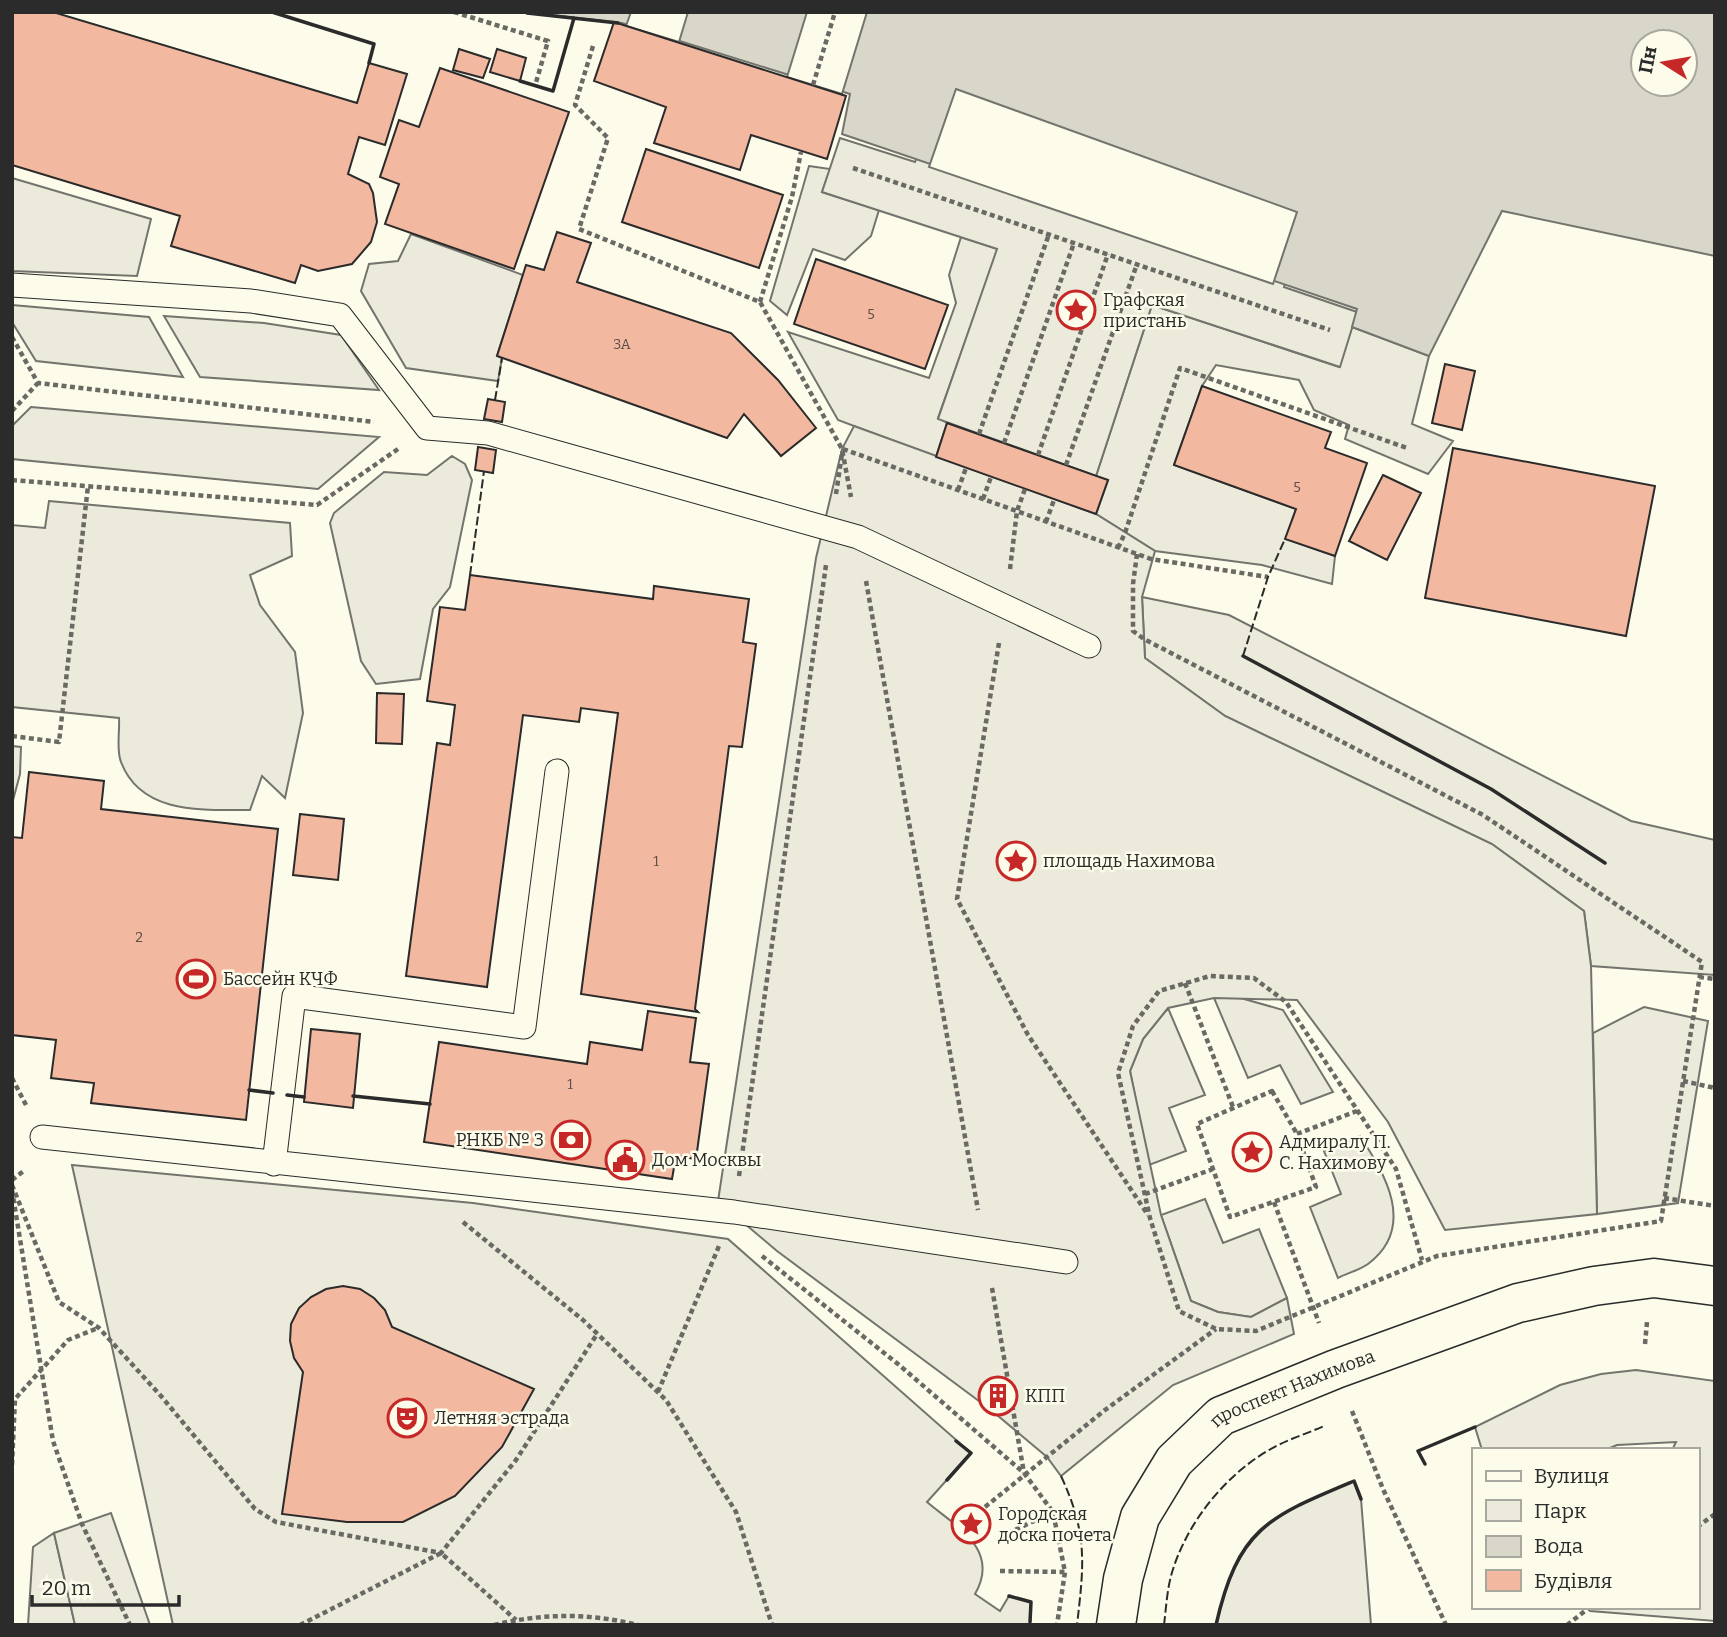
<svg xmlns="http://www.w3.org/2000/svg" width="1727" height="1637" viewBox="0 0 1727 1637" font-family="Bitter,serif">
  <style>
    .green { fill: #ecebdb; stroke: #74746e; stroke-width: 2 }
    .parking { fill: #eceadb; stroke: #74746e; stroke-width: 2 }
    .water { fill: #d8d7c9; stroke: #74746e; stroke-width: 2; fill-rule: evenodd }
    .pier { fill: #fdfbea; stroke: #74746e; stroke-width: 2 }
    .building { fill: #f2b8a0; stroke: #2b2b2b; stroke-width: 2 }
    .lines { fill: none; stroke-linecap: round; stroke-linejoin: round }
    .service-casing { stroke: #2b2b2b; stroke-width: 25 }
    .secondary-casing { stroke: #2b2b2b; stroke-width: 41 }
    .path { stroke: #6a6964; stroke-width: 4.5; stroke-dasharray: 5 3.5; stroke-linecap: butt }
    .service { stroke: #fdfbea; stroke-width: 23 }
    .secondary { stroke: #fdfbea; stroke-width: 38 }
    .fence { stroke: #2b2b2b; stroke-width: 2; stroke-dasharray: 9 3.5; stroke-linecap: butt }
    .wall { stroke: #2b2b2b; stroke-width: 3.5 }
    .labels { text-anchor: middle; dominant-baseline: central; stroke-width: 5; stroke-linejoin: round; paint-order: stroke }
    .number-label { font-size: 14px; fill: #5d4e48 }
    .poi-label { font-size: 18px; fill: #2b2b2b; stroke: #fdfbea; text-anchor: start }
    .street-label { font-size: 18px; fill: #2b2b2b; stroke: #fdfbea }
  </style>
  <rect width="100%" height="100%" fill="#fdfbea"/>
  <path class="green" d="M809 166 830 169 822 192 879 210 871 236 845 260 813 249 787 315 770 301Z
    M12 178 151 219 137 276 12 271Z
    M411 234 523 275 497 356 502 358 498 381 406 368 361 291 369 264 398 261Z
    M961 237 998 249 938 418 947 423 936 457 838 420 788 332 929 378 956 303 949 275Z
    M12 305 149 317 183 377 36 361 12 322Z
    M1152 305 1339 367 1352 327 1429 356 1412 424 1453 441 1428 474 1345 439 1349 425 1314 410 1299 380 1216 365 1202 386 1174 465 1296 509 1286 539 1335 556 1332 584 1262 565 1155 551 1096 514 1108 480 1096 476Z
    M164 316 264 323 341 335 379 390 200 377Z
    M31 407 379 437 318 489 12 459V426Z
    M452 456 465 464 472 480 450 587 433 609 420 679 376 684 361 661 330 523 334 513 384 472 427 475Z
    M49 501 290 523 292 556 250 575 260 605 295 652 303 713 285 798 262 776 250 810C203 810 141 815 121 762 116 750 120 731 119 718L12 707V525L45 528Z
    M1142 597 1229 615 1631 821 1715 840V975L1591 966 1584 911 1492 844 1225 716 1145 658Z
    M12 746 21 747 20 774 12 804Z
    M1237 997 1283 1010 1333 1092 1301 1104 1280 1065 1248 1078 1214 998Z
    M1644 1007 1708 1021 1678 1203 1597 1214 1593 1033Z
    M1168 1008 1205 1095 1169 1108 1186 1151 1149 1165 1130 1071 1143 1039Z
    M1360 1136C1385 1174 1417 1227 1368 1264 1360 1270 1347 1273 1338 1278L1310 1207 1341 1194 1324 1151Z
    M72 1165 473 1203 728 1239 971 1453 927 1502C955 1526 1001 1549 975 1594L1000 1611 1009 1596 1031 1602 1030 1625H173Z
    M1205 1199 1223 1243 1259 1229 1287 1298 1251 1317 1218 1312 1191 1301 1161 1215Z
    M1636 1370 1715 1381V1621L1590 1611 1587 1607H1697V1450H1672L1676 1442 1617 1445 1605 1450H1482L1475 1427 1560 1385 1601 1374Z
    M1354 1481 1361 1499 1371 1625H1216C1238 1530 1270 1516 1354 1481Z
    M54 1533 75 1625H28L33 1547Z"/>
  <path class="parking" d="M949 72 1312 194 1284 287 1357 312 1340 367 1152 305 1096 476 938 419 997 249 822 192 840 138 915 162Z
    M854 426 1096 514 1155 551 1142 597 1145 658 1225 716 1492 844 1584 911 1591 966 1597 1214 1445 1230 1388 1122 1297 1000 1214 998 1168 1008 1143 1039 1130 1071 1161 1215 1191 1301 1218 1312 1251 1317 1287 1298 1294 1334 1173 1385 1061 1476 1047 1457 991 1410 777 1251 718 1201 816 558 842 449Z
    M111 1513 150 1625H75L54 1533Z"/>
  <path class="water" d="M525 12H1715V256L1502 211 1429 356 1352 327 1357 309 842 134 850 94 622 23ZM1643 42H1685V84H1643Z"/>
  <path class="pier" d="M631 12H688L679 42 626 26Z
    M807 12H867L842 94 787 77Z
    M956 89 1297 212 1273 284 929 167Z"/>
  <path class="building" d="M12 12H53L357 103 369 63 407 74 385 145 359 137 348 174 369 184 373 193 377 222 371 242 352 264 318 271 301 265 295 283 171 246 180 216 12 165Z
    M614 22 846 96 827 159 751 135 740 170 654 143 666 107 594 81Z
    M459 49 490 59 483 78 453 70Z
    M497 49 526 58 520 81 490 72Z
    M440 68 569 112 514 269 385 224 399 184 380 177 399 120 419 127Z
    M646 149 783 195 759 268 622 222Z
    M557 232 591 243 577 282 731 333 778 380 816 428 781 456 744 414 727 438 497 356 526 265 544 270Z
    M816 259 948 305 925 369 794 324Z
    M1445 364 1475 371 1462 430 1432 423Z
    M1202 386 1331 432 1325 448 1367 463 1335 556 1285 539 1296 509 1174 465Z
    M488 399 505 402 502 422 484 419Z
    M947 423 1108 480 1096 514 936 457Z
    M478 447 496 450 493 473 475 470Z
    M1453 448 1655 486 1626 636 1425 598Z
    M1383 475 1421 493 1387 560 1349 541Z
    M470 575 653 599 654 586 749 599 743 642 756 644 742 747 729 746 695 1009 698 1012 581 994 618 713 581 708 579 722 523 715 487 987 406 976 437 743 450 745 455 705 427 701 440 607 465 610Z
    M377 693 404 694 402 744 376 743Z
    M29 772 104 781 101 809 278 829 246 1120 91 1103 94 1083 51 1078 56 1040 12 1035V837L22 838Z
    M300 814 344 819 338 880 293 875Z
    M648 1011 696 1018 690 1062 709 1064 696 1159 676 1156 672 1179 424 1142 439 1042 587 1064 590 1042 642 1050Z
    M311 1029 360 1034 353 1108 304 1102Z
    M343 1286 360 1289 374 1298 385 1310 392 1327 534 1389 502 1447 455 1496 403 1522H347L282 1514 303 1372 294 1358 290 1341 291 1324 299 1308 311 1297 326 1289Z
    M989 1396a9 9 0 1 1 18 0a9 9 0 1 1-18 0Z"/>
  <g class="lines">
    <defs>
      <path id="service" d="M12 285 251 301 340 315 427 428 488 433 858 537 1089 646
        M42 1137 734 1212 1066 1262
        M274 1164 294 996 524 1027 557 771"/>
      <g id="secondary">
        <path id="s1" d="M1116 1625 1123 1579 1140 1517 1174 1461 1221 1416 1336 1369 1518 1303 1594 1286 1654 1278 1715 1286"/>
      </g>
    </defs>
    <use href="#service" class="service-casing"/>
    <use href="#secondary" class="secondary-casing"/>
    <path class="path" d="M454 12 548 41 535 86
      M593 46 575 105 608 138 579 229 760 302 842 449 851 497
      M813 85 835 12
      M853 168 1330 330
      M760 302 792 197 801 152
      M12 337 38 383 374 422
      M12 411 38 383
      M979 434 1049 234
      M1004 443 1074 243
      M843 449 1151 559 1268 577
      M1038 455 1108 254
      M1066 465 1137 264
      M12 480 317 505 398 449
      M958 490 966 468
      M836 494 842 454
      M983 499 991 477
      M1046 522 1054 500
      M1118 548 1125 533 1180 368 1407 448
      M1137 554 1133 584V631L1144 639 1483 815 1702 962 1661 1221 1437 1256 1256 1331 1216 1329 1179 1311 1150 1218 1118 1073 1133 1026 1159 991 1210 976 1254 978 1286 1002 1396 1169 1422 1260
      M1010 569 1017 511 1025 489
      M866 581 978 1210
      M999 643 957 899 1028 1035 1148 1215
      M12 736 59 742 88 486
      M1699 977 1715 979
      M1185 983 1233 1107
      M12 1078 27 1107
      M1683 1081 1715 1088
      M1272 1091 1297 1134 1316 1187 1230 1217 1197 1124Z
      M1297 1134 1357 1111
      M739 1176 826 565
      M12 1180 25 1170
      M12 1185 59 1302 99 1328 161 1396 255 1509 276 1522 441 1553 516 1460 597 1334
      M12 1190 53 1441 82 1524 130 1625
      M1145 1194 1213 1169
      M1664 1198 1715 1206
      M1274 1202 1319 1323
      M463 1222 583 1320 666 1400 736 1512 772 1625
      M762 1256 898 1364 1024 1473 1053 1512 1065 1572 1057 1625
      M992 1288 1024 1473
      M1645 1344 1647 1322
      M658 1392 719 1246
      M1352 1411 1383 1489 1446 1625
      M12 1465 15 1399 68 1340 98 1328
      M985 1507 1105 1410 1216 1329
      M1697 1527 1715 1514
      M1000 1537 1053 1512
      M1000 1571 1065 1572
      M300 1625 441 1553 516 1620
      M494 1625C543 1613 590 1613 638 1625
      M1567 1625 1590 1607"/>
    <use href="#service" class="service"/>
    <use href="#secondary" class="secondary"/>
    <path class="fence" d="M495 400 502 358
      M470 575 484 471
      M1243 656 1268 577 1285 539
      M1061 1476C1088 1534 1084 1564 1077 1625
      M1030 1625V1622
      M1164 1625C1166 1609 1167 1591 1171 1576 1185 1525 1224 1476 1269 1450 1286 1440 1306 1434 1324 1426"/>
    <path class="wall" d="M272 12 374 44 369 63
      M527 13 618 23
      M520 81 553 91 574 18
      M1243 656 1491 789 1605 863
      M249 1090 273 1093
      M287 1095 304 1097
      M353 1096 430 1104
      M1425 1464 1418 1451 1475 1427
      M947 1480 971 1453 956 1441
      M1009 1596 1031 1602 1030 1622
      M1216 1625C1238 1528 1268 1517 1354 1481L1361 1499"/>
  </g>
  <defs>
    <symbol id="sight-ring" viewBox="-11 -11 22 22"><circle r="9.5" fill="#fdfbea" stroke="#c62828" stroke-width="1.5"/><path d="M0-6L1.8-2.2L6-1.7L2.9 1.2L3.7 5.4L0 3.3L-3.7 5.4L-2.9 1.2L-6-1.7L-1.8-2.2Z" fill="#c62828"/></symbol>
    <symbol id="stadium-ring" viewBox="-11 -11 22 22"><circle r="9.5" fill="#fdfbea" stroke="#c62828" stroke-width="1.5"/><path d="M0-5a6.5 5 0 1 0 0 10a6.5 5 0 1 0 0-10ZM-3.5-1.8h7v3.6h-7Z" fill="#c62828"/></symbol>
    <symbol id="bank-ring" viewBox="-11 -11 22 22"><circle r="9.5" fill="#fdfbea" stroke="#c62828" stroke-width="1.5"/><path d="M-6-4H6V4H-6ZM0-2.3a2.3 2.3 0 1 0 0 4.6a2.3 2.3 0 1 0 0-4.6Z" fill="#c62828"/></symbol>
    <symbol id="civic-ring" viewBox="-11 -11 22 22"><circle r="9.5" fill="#fdfbea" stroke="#c62828" stroke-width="1.5"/><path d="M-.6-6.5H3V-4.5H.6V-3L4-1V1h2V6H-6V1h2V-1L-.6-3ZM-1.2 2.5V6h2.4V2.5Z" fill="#c62828"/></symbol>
    <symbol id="building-ring" viewBox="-11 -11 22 22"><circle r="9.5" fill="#fdfbea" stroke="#c62828" stroke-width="1.5"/><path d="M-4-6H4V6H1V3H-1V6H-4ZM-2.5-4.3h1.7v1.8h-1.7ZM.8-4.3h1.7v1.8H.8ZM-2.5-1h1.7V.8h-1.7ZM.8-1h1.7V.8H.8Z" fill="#c62828"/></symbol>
    <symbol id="theatre-ring" viewBox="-11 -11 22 22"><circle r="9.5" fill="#fdfbea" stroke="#c62828" stroke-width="1.5"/><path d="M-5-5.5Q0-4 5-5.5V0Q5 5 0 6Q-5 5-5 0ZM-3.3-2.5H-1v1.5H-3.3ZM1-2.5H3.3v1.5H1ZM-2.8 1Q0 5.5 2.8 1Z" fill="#c62828"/></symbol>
  </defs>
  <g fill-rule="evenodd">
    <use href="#sight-ring" x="1054" y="288" width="44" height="44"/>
    <use href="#sight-ring" x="994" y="839" width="44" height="44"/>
    <use href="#stadium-ring" x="174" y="957" width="44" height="44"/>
    <use href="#bank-ring" x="549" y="1118" width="44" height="44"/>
    <use href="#sight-ring" x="1230" y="1130" width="44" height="44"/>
    <use href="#civic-ring" x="603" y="1138" width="44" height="44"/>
    <use href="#building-ring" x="976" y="1374" width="44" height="44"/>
    <use href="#theatre-ring" x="385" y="1396" width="44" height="44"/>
    <use href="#sight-ring" x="949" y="1502" width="44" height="44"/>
  </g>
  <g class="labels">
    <g class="number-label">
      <text x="871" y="314">5</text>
      <text x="622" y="344">3А</text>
      <text x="1297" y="487">5</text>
      <text x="656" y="861">1</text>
      <text x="139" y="937">2</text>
      <text x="570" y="1084">1</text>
    </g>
    <g class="poi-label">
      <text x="1103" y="300">Графская<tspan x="1103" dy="21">пристань</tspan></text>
      <text x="1043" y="861">площадь Нахимова</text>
      <text x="223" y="979">Бассейн КЧФ</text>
      <text x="544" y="1140" text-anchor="end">РНКБ № 3</text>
      <text x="1279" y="1142">Адмиралу П.<tspan x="1279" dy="21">С. Нахимову</tspan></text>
      <text x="652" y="1160">Дом Москвы</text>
      <text x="1025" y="1396">КПП</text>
      <text x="434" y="1418">Летняя эстрада</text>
      <text x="998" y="1514">Городская<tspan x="998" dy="21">доска почета</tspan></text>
    </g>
    <g class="street-label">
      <text stroke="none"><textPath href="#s1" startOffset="318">проспект Нахимова</textPath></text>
    </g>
  </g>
  <rect width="1727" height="1637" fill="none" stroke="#2b2b2b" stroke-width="28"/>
  <rect x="1472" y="1448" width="228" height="161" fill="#fdfbea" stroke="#a9a89e" stroke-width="2"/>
  <rect x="1486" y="1471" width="35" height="10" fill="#fdfbea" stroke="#a9a89e" stroke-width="2"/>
  <text x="1534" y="1483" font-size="21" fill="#2b2b2b">Вулиця</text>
  <rect x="1486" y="1500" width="35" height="21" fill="#ecebdb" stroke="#a9a89e" stroke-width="2"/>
  <text x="1534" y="1518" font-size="21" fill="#2b2b2b">Парк</text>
  <rect x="1486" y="1536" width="35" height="21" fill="#d8d7c9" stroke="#a9a89e" stroke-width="2"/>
  <text x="1534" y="1553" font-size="21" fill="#2b2b2b">Вода</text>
  <rect x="1486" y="1570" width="35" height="21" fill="#f2b8a0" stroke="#a9a89e" stroke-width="2"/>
  <text x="1534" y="1588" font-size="21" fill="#2b2b2b">Будівля</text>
  <g transform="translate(1664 63) rotate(281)"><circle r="33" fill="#fdfbea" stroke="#a9a89e" stroke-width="2"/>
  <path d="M0-5L12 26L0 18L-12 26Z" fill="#c62828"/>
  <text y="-10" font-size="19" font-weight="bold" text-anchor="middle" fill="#2b2b2b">Пн</text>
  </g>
  <path d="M32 1595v10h147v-10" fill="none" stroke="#2b2b2b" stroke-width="3.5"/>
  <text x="42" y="1595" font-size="21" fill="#2b2b2b" stroke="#fdfbea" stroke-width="5" paint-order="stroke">20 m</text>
</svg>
